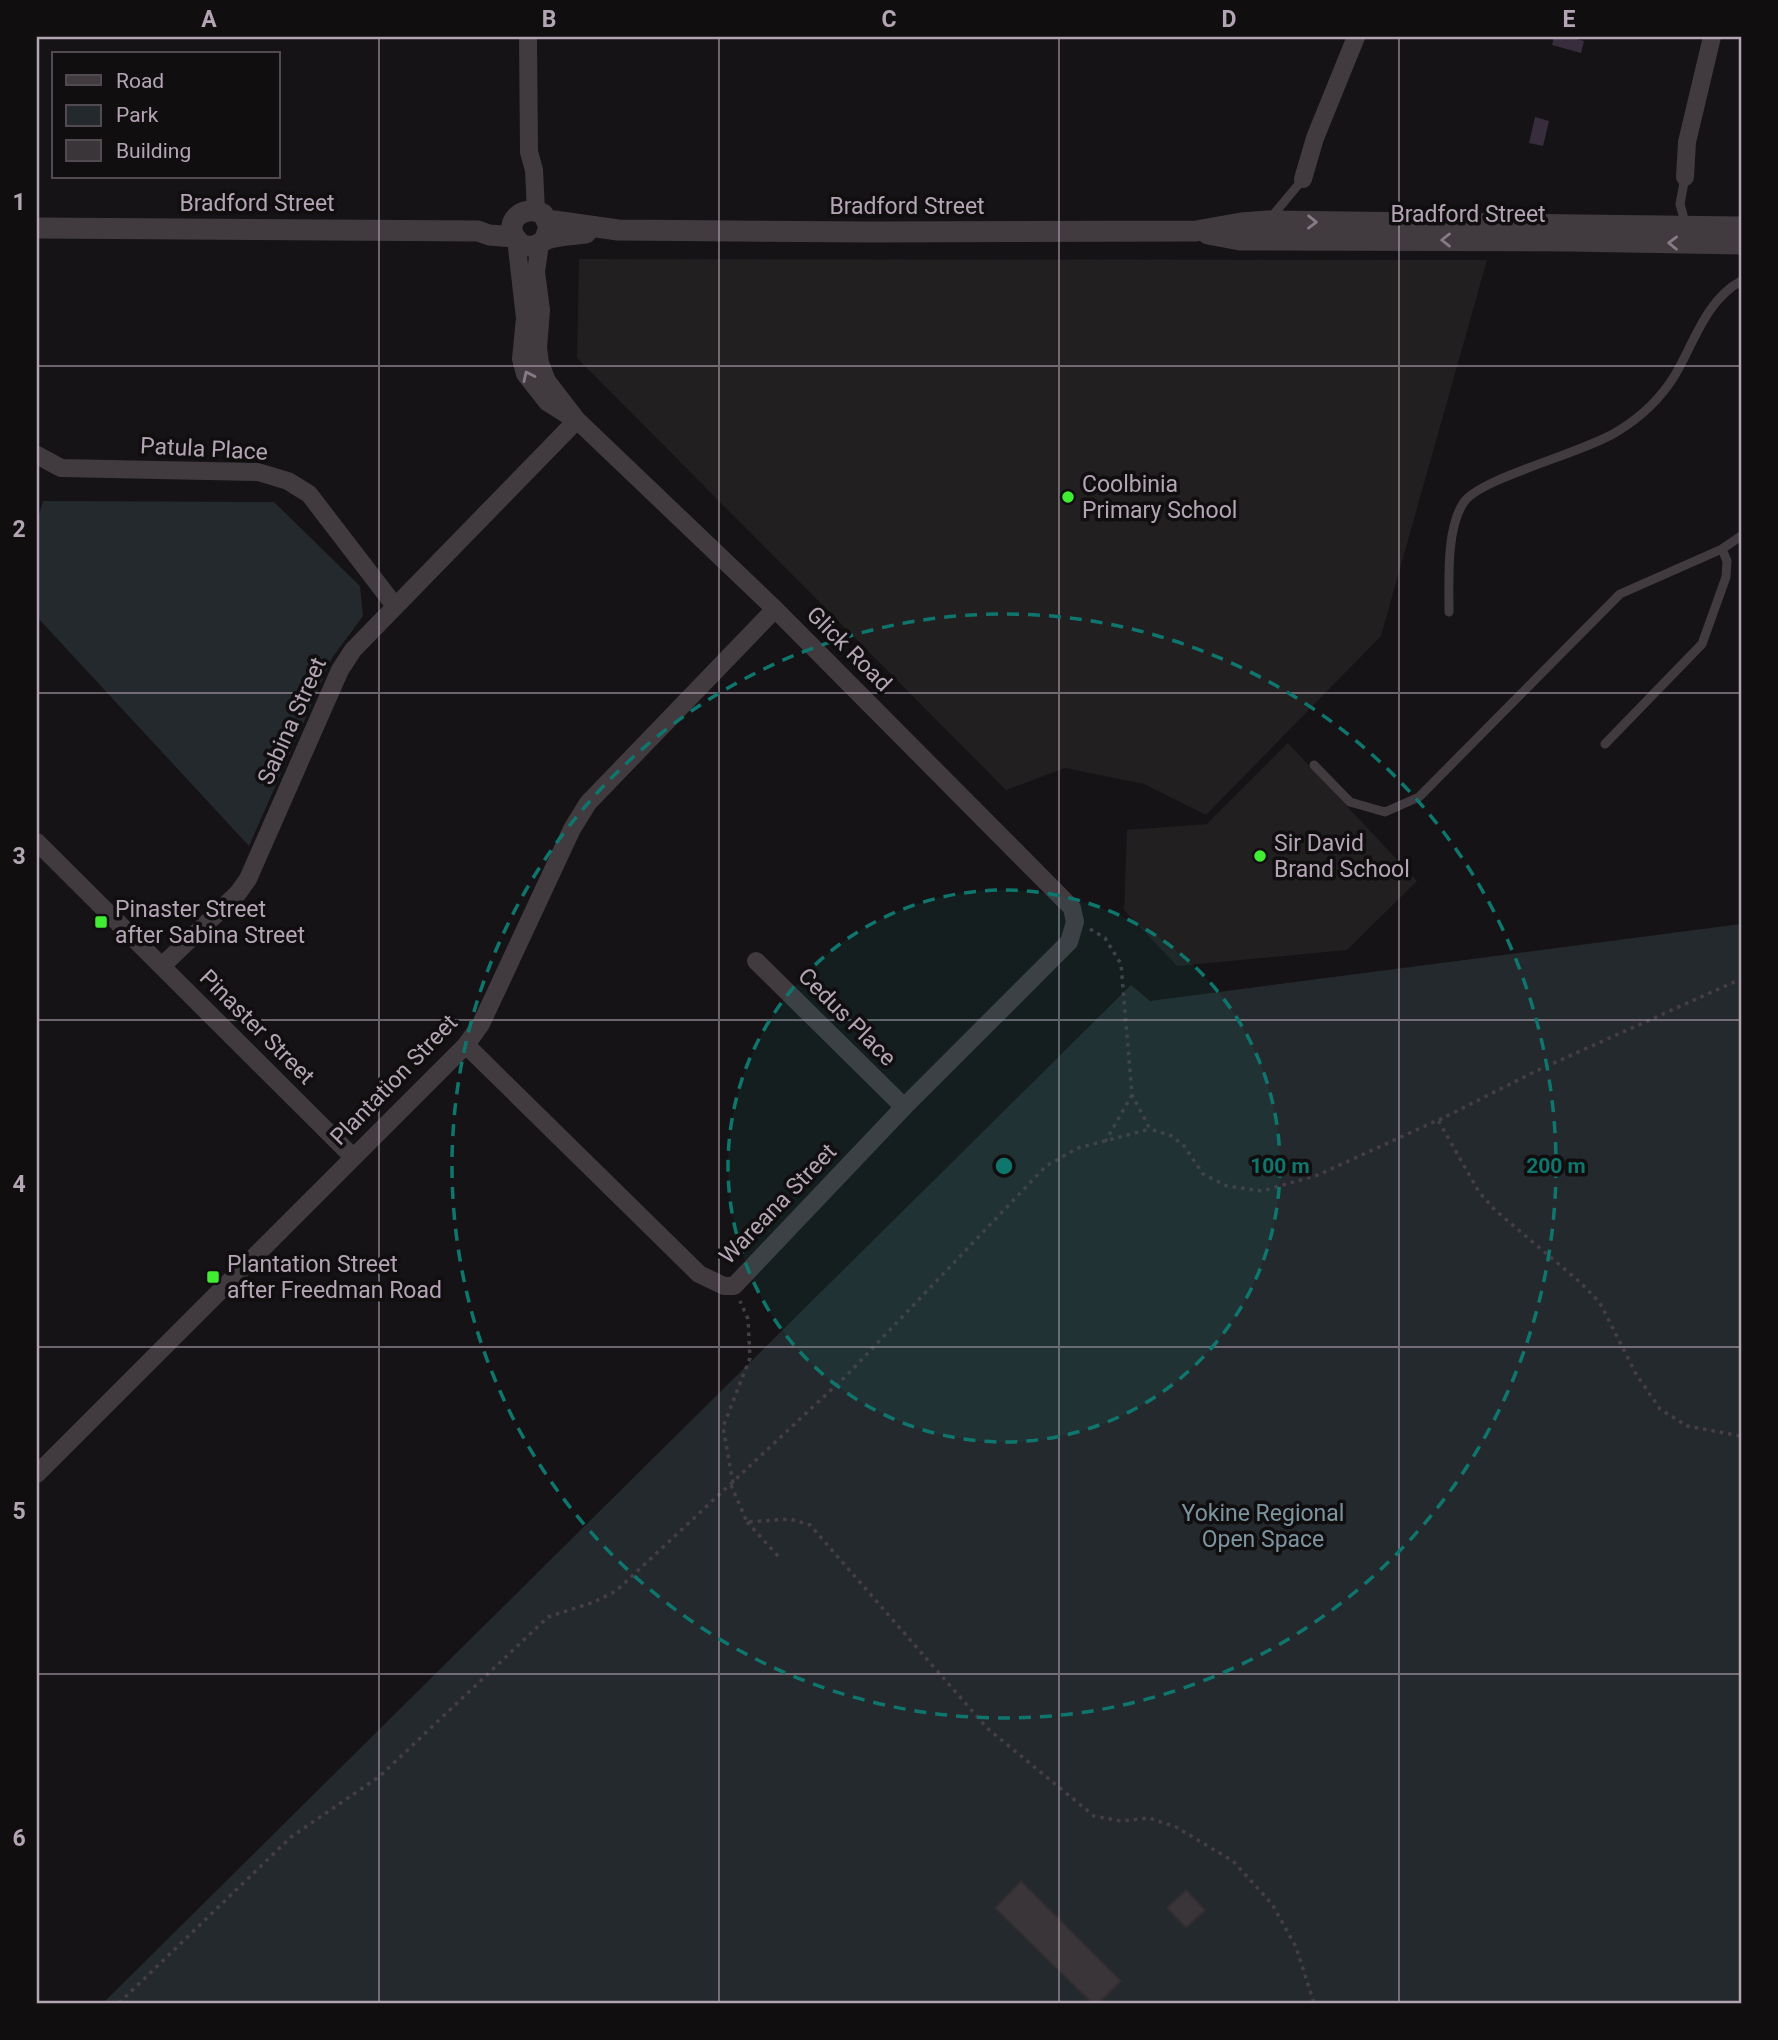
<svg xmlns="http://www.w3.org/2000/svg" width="1778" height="2040" viewBox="0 0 1778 2040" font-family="Roboto,sans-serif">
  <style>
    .built { fill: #221f21 }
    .green { fill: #24292d }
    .water { fill: #382d3d }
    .building { fill: #3a3539; stroke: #312d30; stroke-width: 2 }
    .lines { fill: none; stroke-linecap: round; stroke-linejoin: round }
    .path { stroke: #463e46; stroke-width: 3.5; stroke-dasharray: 3.5 5; stroke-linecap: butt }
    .service { stroke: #413b40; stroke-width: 9 }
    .minor { stroke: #413b40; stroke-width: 18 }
    .tertiary { stroke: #413b40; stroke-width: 21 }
    .oneway { stroke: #867b86 }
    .grid { fill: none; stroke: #b4a5b5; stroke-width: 2; stroke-opacity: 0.55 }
    .ring { fill: none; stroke: #0f766e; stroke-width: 3.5; stroke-dasharray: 12 9 }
    .poi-dot { fill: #40ed33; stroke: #100e0f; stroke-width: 2.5 }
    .labels { text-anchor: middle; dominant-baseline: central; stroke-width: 7; stroke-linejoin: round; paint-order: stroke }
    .street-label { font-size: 23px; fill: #b4a5b5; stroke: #100e0f }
    .poi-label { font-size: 23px; fill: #b4a5b5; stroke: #100e0f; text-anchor: start }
    .park-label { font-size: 23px; fill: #7c94a0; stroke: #100e0f }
    .centre { fill: #0f766e; stroke: #100e0f; stroke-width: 3.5 }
    .ring-label { font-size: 21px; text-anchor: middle; font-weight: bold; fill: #0f766e; stroke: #100e0f; stroke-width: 7; stroke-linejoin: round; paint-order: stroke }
    .neatline { fill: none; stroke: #b4a5b5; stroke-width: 2.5 }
    .grid-label { font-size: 23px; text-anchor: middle; font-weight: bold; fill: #b4a5b5 }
  </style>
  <rect width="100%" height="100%" fill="#151315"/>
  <path class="built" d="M579 259 1487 260 1381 636 1206 815 1144 784 1065 768 1006 790 577 358Z
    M1288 743 1417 881 1347 950 1177 966 1124 910 1127 830 1207 824Z"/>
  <path class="green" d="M43 501 274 502 360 586 363 616 332 658 249 846 37 617V522Z
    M1741 924V2003H103L1131 985 1150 1001Z"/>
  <path class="water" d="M1554 37H1569L1584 41 1581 53 1552 45Z
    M1535 117 1549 121 1543 146 1529 143Z"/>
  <path class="building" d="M1021 1881 1121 1981 1099 2003H1092L995 1908Z
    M1186 1890 1205 1910 1186 1928 1167 1908Z"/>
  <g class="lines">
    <path class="path" d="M1090 929 1105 938 1121 964 1132 1095 1150 1129 1172 1136 1184 1146 1203 1174 1227 1186 1262 1191 1318 1175 1438 1120 1479 1192 1495 1210 1581 1283 1600 1303 1636 1374 1660 1409 1687 1426 1741 1436
      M1439 1120 1536 1071 1741 979
      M1105 1142 1132 1095
      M733 1483 723 1427 750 1358 748 1319 740 1301
      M731 1485 747 1522 790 1519 810 1525 987 1728 1094 1816 1121 1821 1149 1818 1176 1827 1233 1861 1272 1904 1296 1947 1314 2003
      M747 1522 779 1557
      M119 2003 291 1837 380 1776 548 1617 594 1602 616 1591 846 1376 1046 1166 1078 1148 1150 1129"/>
    <path class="service" d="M1685 177 1680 204 1686 226
      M1269 220 1303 179
      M1449 612C1449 580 1446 528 1464 502 1482 477 1584 453 1618 431 1641 417 1661 398 1675 375 1694 343 1706 300 1741 281
      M1605 744 1702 644 1726 577 1727 561 1722 549
      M1314 765 1350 802 1385 812 1419 797 1620 594 1722 549 1741 536"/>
    <path class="minor" d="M528 37 529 152 534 170 536 211
      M1685 177 1687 142 1712 37
      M1303 179 1315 138 1356 37
      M516 239 525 318 521 359 525 374 547 402 571 417
      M37 455 61 468 258 472 288 481 309 494 395 606
      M37 842 353 1157
      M756 961 904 1107
      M162 966 238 893 248 879 340 670 353 650 577 420
      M466 1045 699 1274 724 1286H734L904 1107 1069 942 1075 922 1072 908 775 609 577 420 547 381 540 363 538 348 541 310 536 272 540 243
      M37 1474 466 1045 481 1024 572 829 588 803 775 609"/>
    <path class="tertiary" d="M547 220 618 230 872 232 1196 231 1241 223 1268 221 1741 227
      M37 228 478 231 489 235 515 237
      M1208 234 1240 240 1569 241 1741 244
      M545 239 549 226 543 214C523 203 501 223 518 241 521 245 527 247 533 246 539 245 542 241 547 239 559 235 574 235 586 233"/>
  </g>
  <defs><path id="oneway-chevron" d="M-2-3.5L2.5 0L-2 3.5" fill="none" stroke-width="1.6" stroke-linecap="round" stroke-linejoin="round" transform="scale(1.75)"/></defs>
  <g class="oneway">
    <use href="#oneway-chevron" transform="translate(1312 222) rotate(1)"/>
    <use href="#oneway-chevron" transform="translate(1446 240) rotate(-180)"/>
    <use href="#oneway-chevron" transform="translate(1673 243) rotate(-179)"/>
    <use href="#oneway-chevron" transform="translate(528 376) rotate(-115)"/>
  </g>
  <path class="grid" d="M379 37V2003M719 37V2003M1059 37V2003M1399 37V2003M37 366H1741M37 693H1741M37 1020H1741M37 1347H1741M37 1674H1741"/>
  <circle cx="1004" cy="1166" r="276" fill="#0f766e" fill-opacity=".12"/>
  <g class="ring">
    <circle cx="1004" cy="1166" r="276"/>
    <circle cx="1004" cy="1166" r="552"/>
  </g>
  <g class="poi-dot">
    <circle cx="1068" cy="497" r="7"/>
    <circle cx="1260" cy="856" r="7"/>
    <rect x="94" y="915" width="14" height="14" rx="3.5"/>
    <rect x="206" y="1270" width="14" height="14" rx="3.5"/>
  </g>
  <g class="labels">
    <g class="street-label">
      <text x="257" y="203">Bradford Street</text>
      <text x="907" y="206">Bradford Street</text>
      <text x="1468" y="214">Bradford Street</text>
      <text transform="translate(204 449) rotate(3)">Patula Place</text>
      <text transform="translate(849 649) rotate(45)">Glick Road</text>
      <text transform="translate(292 721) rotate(-66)">Sabina Street</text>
      <text transform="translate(847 1017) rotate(45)">Cedus Place</text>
      <text transform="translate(257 1027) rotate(45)">Pinaster Street</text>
      <text transform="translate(394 1080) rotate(-46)">Plantation Street</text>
      <text transform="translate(778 1204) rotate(-46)">Wareana Street</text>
    </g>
    <g class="poi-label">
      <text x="1082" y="484">Coolbinia<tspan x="1082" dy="26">Primary School</tspan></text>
      <text x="1274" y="843">Sir David<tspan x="1274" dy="26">Brand School</tspan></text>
      <text x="115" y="909">Pinaster Street<tspan x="115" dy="26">after Sabina Street</tspan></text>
      <text x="227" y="1264">Plantation Street<tspan x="227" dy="26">after Freedman Road</tspan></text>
    </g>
    <g class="park-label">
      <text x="1263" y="1513">Yokine Regional<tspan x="1263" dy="26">Open Space</tspan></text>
    </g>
  </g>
  <circle cx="1004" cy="1166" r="10" class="centre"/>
  <g class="ring-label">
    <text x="1280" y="1173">100 m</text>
    <text x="1556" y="1173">200 m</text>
  </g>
  <rect width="1778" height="2040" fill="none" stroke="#100e0f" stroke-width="77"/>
  <rect x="52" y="52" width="228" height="126" fill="#100e0f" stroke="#524a51" stroke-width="2"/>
  <rect x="66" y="75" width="35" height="10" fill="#413b40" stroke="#524a51" stroke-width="2"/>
  <text x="116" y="88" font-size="21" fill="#b4a5b5">Road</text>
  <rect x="66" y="105" width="35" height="21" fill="#24292d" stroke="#524a51" stroke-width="2"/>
  <text x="116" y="122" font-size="21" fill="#b4a5b5">Park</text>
  <rect x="66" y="140" width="35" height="21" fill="#3a3539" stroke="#524a51" stroke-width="2"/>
  <text x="116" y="158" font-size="21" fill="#b4a5b5">Building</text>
  <rect x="38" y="38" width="1702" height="1964" class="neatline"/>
  <g class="grid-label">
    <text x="209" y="27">A</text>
    <text x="549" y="27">B</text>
    <text x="889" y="27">C</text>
    <text x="1229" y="27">D</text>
    <text x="1569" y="27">E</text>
    <text x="19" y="210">1</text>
    <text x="19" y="537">2</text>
    <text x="19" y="864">3</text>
    <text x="19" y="1192">4</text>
    <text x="19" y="1519">5</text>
    <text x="19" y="1846">6</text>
  </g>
</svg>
